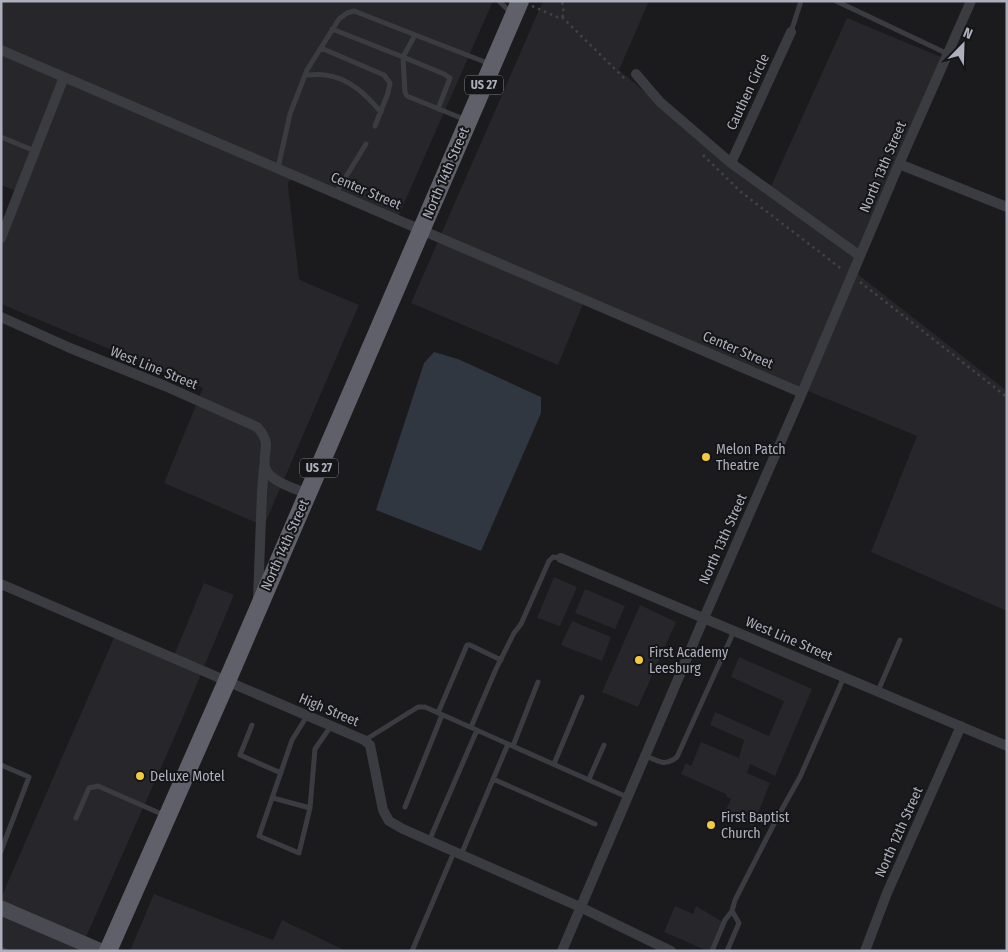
<svg xmlns="http://www.w3.org/2000/svg" width="1008" height="952" viewBox="0 0 1008 952" font-family="'Fira Sans Condensed',sans-serif">
  <style>
    .built { fill: #27262a }
    .water { fill: #303741 }
    .lines { fill: none; stroke-linecap: round; stroke-linejoin: round }
    .path { stroke: #414249; stroke-width: 2.5; stroke-dasharray: 2.5 4; stroke-linecap: butt }
    .service { stroke: #3b3c42; stroke-width: 5 }
    .minor { stroke: #3b3c42; stroke-width: 10 }
    .secondary { stroke: #494a52; stroke-width: 15 }
    .trunk { stroke: #5f606a; stroke-width: 18 }
    .poi-dot { fill: #f0ca3f; stroke: #151518; stroke-width: 2 }
    .labels { text-anchor: middle; dominant-baseline: central; stroke-width: 4; stroke-linejoin: round; paint-order: stroke }
    .shield { fill: #151518; stroke: #7f828b; stroke-width: 1 }
    .shield-label { font-size: 12px; font-weight: bold; fill: #adb0bc }
    .street-label { font-size: 14px; fill: #adb0bc; stroke: #151518 }
    .poi-label { font-size: 14px; fill: #adb0bc; stroke: #151518; text-anchor: start }
  </style>
  <rect width="100%" height="100%" fill="#1b1a1d"/>
  <path class="built" d="M1 1H493L395 224 292 179 288 182V186L299 279 302 281 359 305 264 526 164 483 203 388 1 304V228L16 191 1 185Z
    M543 1H649L619 70 767 195 847 18 946 59 855 272 1007 391V611L871 552 917 436 585 299 558 365 411 303Z
    M554 577 577 587 560 626 537 618Z
    M204 583 234 595 181 722 86 937 1 901V898L116 633 173 658Z
    M585 589 625 606 615 629 575 613Z
    M640 605 676 622 638 707 602 692Z
    M572 621 611 637 602 661 561 645Z
    M739 657 812 689 775 776 750 764 747 773 770 783 753 826 725 812 731 799 726 796V794L681 774 686 763 691 766 701 742 739 758 744 740 710 725 715 712 769 736 784 701 731 677Z
    M154 894 273 940 282 920 346 951H130Z
    M675 906 693 914 696 906 723 922 712 951H708L664 932Z
    M1 916 80 949V951H1Z"/>
  <path class="water" d="M434 352 458 359 541 397V413L481 551 376 510 424 363Z"/>
  <g class="lines">
    <path class="path" d="M532 6 557 17H562
      M562 17 627 81
      M562 17 564 14 562 1
      M703 155 741 192 843 270
      M860 282 1007 397"/>
    <path class="service" d="M499 1 512 14
      M836 1 948 54
      M332 29 403 57 405 92 407 96 466 120
      M791 32 801 1
      M415 35 403 57 444 74 450 78 438 109
      M321 48 384 75 390 83 388 93 375 126
      M305 75C312 75 319 74 325 75 350 78 366 95 381 112
      M1 137 35 151
      M278 168 290 114 307 70 339 19 347 13 354 11 490 64
      M336 193 366 144
      M878 691 900 640
      M438 713 467 645H470L501 660
      M307 716 292 740 259 836 299 853 310 808 315 749 331 726
      M252 725 240 755 281 773
      M471 727 496 669 514 633 521 624 549 561 553 557 561 558
      M365 740 418 707H425L627 797
      M513 746 538 682
      M646 756C658 761 665 767 677 757L734 631
      M554 764 582 697
      M1 765 29 777 1 851
      M493 779 595 824
      M589 779 604 745
      M273 798 310 808
      M405 807 442 715
      M76 818 89 788 98 786 164 815
      M429 841 477 730
      M461 855 508 744
      M1 949 6 951
      M412 951 454 852
      M712 951 725 920 732 911 735 900 777 818 800 777 844 677
      M727 951 739 923 732 911"/>
    <path class="minor" d="M1 50 802 393
      M636 74 660 102 731 163 860 256
      M731 163 791 32
      M899 164 1007 207
      M1 238 64 77
      M1 317 70 348 165 386 257 427C262 432 265 437 266 444 266 456 260 468 272 477 281 485 296 489 308 494
      M561 558 1007 746
      M1 584 364 740 370 745 383 810 389 821 403 829 580 907 671 951
      M258 598 262 492 264 467
      M562 951 704 618 799 400 899 164 971 1
      M865 951 887 893 961 726"/>
    <path class="secondary" d="M1 908 101 951"/>
    <path class="trunk" d="M108 951 227 681 520 1"/>
  </g>
  <g class="poi-dot">
    <circle cx="706" cy="457" r="5"/>
    <circle cx="639" cy="660" r="5"/>
    <circle cx="140" cy="776" r="5"/>
    <circle cx="711" cy="825" r="5"/>
  </g>
  <g class="labels">
    <g class="shield">
      <rect x="465" y="75.5" width="38" height="19" rx="4"/>
      <rect x="300" y="458.5" width="38" height="19" rx="4"/>
    </g>
    <g class="shield-label">
      <text x="484" y="85">US 27</text>
      <text x="319" y="468">US 27</text>
    </g>
    <g class="street-label">
      <text transform="translate(748 92) rotate(-65)">Cauthen Circle</text>
      <text transform="translate(883 167) rotate(-67)">North 13th Street</text>
      <text transform="translate(446 173) rotate(-67)">North 14th Street</text>
      <text transform="translate(366 191) rotate(23)">Center Street</text>
      <text transform="translate(738 350) rotate(23)">Center Street</text>
      <text transform="translate(154 368) rotate(22)">West Line Street</text>
      <text transform="translate(723 539) rotate(-66)">North 13th Street</text>
      <text transform="translate(285 545) rotate(-66)">North 14th Street</text>
      <text transform="translate(789 639) rotate(23)">West Line Street</text>
      <text transform="translate(329 710) rotate(23)">High Street</text>
      <text transform="translate(899 832) rotate(-66)">North 12th Street</text>
    </g>
    <g class="poi-label">
      <text x="716" y="449">Melon Patch<tspan x="716" dy="16">Theatre</tspan></text>
      <text x="649" y="652">First Academy<tspan x="649" dy="16">Leesburg</tspan></text>
      <text x="150" y="776">Deluxe Motel</text>
      <text x="721" y="817">First Baptist<tspan x="721" dy="16">Church</tspan></text>
    </g>
  </g>
  <rect width="1008" height="952" fill="none" stroke="#adb0bc" stroke-width="5"/>
  <g transform="translate(963 45) rotate(23)" stroke="#151518" stroke-width="4" paint-order="stroke">
  <path d="M0-4L9 19L0 12L-9 19Z" fill="#adb0bc"/>
  <text y="-8" font-size="14" font-weight="bold" text-anchor="middle" fill="#adb0bc">N</text>
  </g>
</svg>
